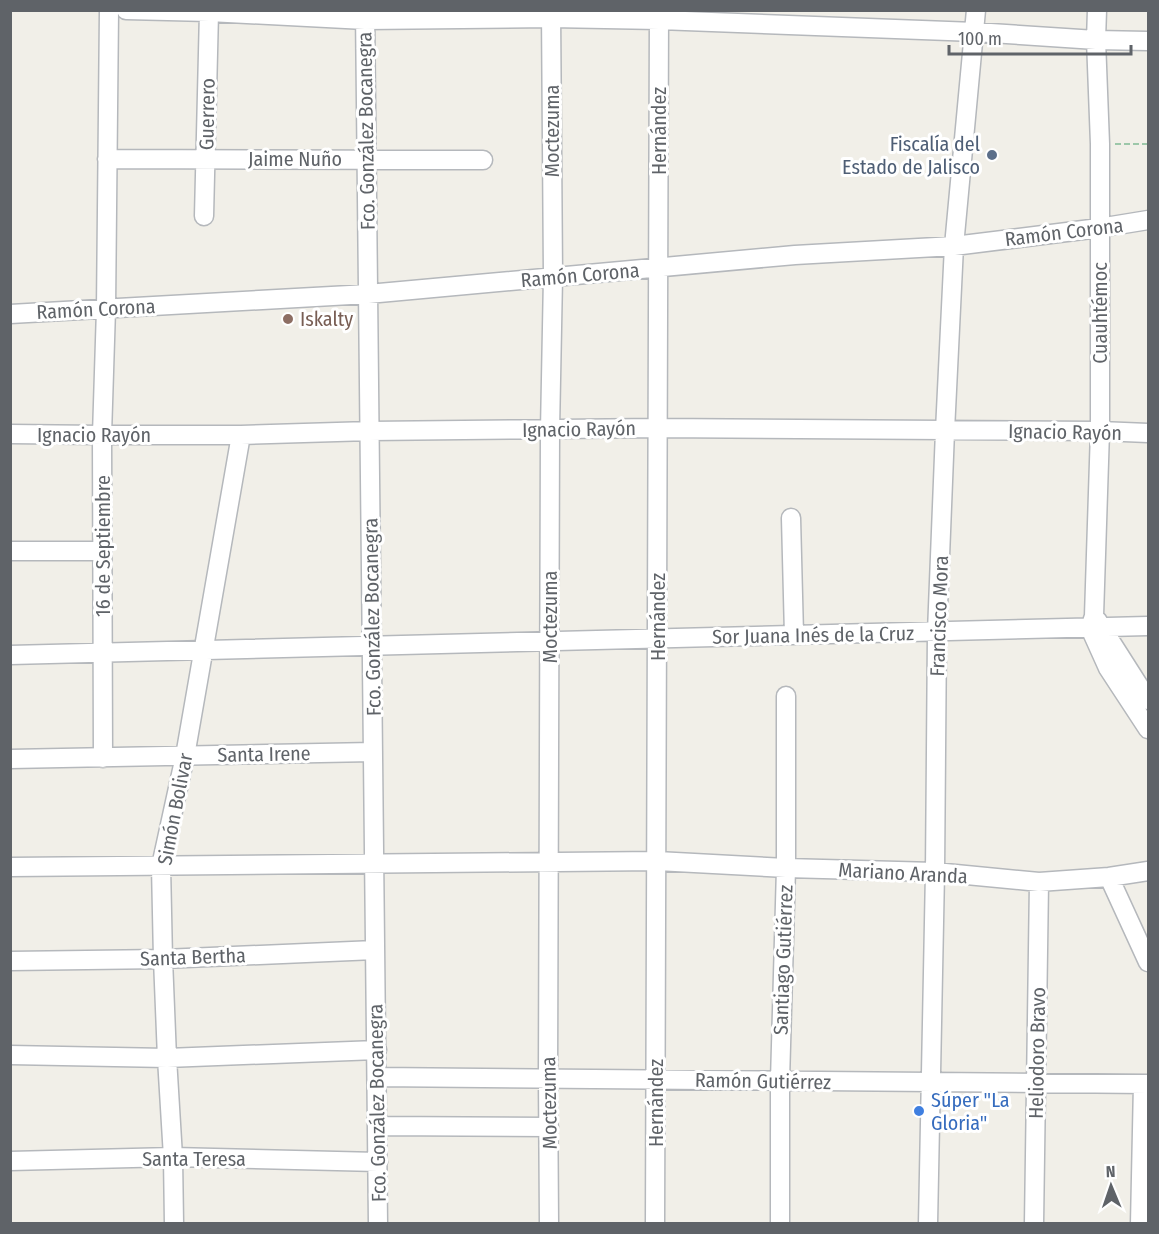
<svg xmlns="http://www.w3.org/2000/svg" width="1159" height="1234" viewBox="0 0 1159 1234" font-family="'Fira Sans Condensed',sans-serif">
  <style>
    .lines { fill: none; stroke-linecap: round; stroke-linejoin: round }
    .minor-casing { stroke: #b5b8bc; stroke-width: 21 }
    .path { stroke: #9cc7a9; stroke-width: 2; stroke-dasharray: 6 3; stroke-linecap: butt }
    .minor { stroke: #fff; stroke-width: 18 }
    .service-dot { fill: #5c6f8a; stroke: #fff; stroke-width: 2 }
    .education-dot { fill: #8d6e63; stroke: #fff; stroke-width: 2 }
    .shop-dot { fill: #3f7fe0; stroke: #fff; stroke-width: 2 }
    .labels { text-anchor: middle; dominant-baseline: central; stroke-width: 6; stroke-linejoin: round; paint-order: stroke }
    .street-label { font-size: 20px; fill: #5f6368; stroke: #fff }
    .service-label { font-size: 20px; fill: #4e5e75; stroke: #fff; text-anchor: end }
    .education-label { font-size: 20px; fill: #785e54; stroke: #fff; text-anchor: start }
    .shop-label { font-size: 20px; fill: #366cbe; stroke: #fff; text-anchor: start }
  </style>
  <rect width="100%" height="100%" fill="#f1efe8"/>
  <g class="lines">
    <defs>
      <path id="minor" d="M126 10 209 12 365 20 551 18 659 20 975 32 1096 40 1148 41
        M365 10 378 1224
        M1097 10 1096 40 1100 144V431L1094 616 1090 628 1108 668 1148 729
        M107 159 483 160
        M204 216 209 12
        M10 314 368 294 795 255 954 246 1099 228 1148 220
        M10 434 102 435H241L370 431 658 428 1100 431 1148 433
        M791 518 794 635
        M10 551H102
        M1097 620 1148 700
        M10 655 1148 626
        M103 758 102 435 106 309 109 10
        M10 759 373 752
        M10 867 657 861 786 868 935 872 1039 882 1109 877 1148 871
        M1109 877 1148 962
        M10 961 163 959 375 950
        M10 1055 167 1058 377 1050
        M377 1077 1148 1084
        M377 1126 549 1127
        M10 1161 173 1157 378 1162
        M174 1224 173 1157 167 1058 163 959 161 866 185 756 241 435
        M549 1224 548 1079 550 430 553 277 551 10
        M655 1224 659 10
        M780 1224V1081L786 868V696
        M928 1224 935 872 937 632 945 431 954 246 976 10
        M1034 1224 1039 882
        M1140 1224 1143 1084"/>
    </defs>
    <use href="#minor" class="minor-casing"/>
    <path class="path" d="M1115 144H1148"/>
    <use href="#minor" class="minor"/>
  </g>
  <circle class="service-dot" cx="992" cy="155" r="6"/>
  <circle class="education-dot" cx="288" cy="319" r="6"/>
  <circle class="shop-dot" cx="919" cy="1111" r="6"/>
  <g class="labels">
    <g class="street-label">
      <text transform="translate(207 114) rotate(-89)">Guerrero</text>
      <text transform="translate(366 131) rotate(-91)">Fco. González Bocanegra</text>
      <text transform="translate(552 131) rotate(-90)">Moctezuma</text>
      <text transform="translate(659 131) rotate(-90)">Hernández</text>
      <text x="295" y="159">Jaime Nuño</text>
      <text transform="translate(1064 232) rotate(-7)">Ramón Corona</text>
      <text transform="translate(580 275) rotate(-5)">Ramón Corona</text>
      <text transform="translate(96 309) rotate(-3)">Ramón Corona</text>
      <text transform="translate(1100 313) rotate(-90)">Cuauhtémoc</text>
      <text transform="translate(579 429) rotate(-1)">Ignacio Rayón</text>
      <text transform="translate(1065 432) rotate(1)">Ignacio Rayón</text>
      <text x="94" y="435">Ignacio Rayón</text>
      <text transform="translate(103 546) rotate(-90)">16 de Septiembre</text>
      <text transform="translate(939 616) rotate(-88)">Francisco Mora</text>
      <text transform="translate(372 617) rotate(-91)">Fco. González Bocanegra</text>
      <text transform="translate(550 617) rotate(-90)">Moctezuma</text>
      <text transform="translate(658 617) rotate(-90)">Hernández</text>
      <text transform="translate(813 635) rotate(-1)">Sor Juana Inés de la Cruz</text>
      <text transform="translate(264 754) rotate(-1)">Santa Irene</text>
      <text transform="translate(175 809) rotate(-79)">Simón Bolivar</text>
      <text transform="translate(903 873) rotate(3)">Mariano Aranda</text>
      <text transform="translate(193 957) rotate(-2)">Santa Bertha</text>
      <text transform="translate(783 960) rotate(-88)">Santiago Gutiérrez</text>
      <text transform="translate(1037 1053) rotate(-89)">Heliodoro Bravo</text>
      <text transform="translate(763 1081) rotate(1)">Ramón Gutiérrez</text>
      <text transform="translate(377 1103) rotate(-91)">Fco. González Bocanegra</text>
      <text transform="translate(549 1103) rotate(-91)">Moctezuma</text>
      <text transform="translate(656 1103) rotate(-90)">Hernández</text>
      <text x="194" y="1159">Santa Teresa</text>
    </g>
    <g class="service-label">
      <text x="980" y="144">Fiscalía del<tspan x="980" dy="23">Estado de Jalisco</tspan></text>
    </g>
    <g class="education-label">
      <text x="300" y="319">Iskalty</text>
    </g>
    <g class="shop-label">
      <text x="931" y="1100">Súper "La<tspan x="931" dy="23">Gloria"</tspan></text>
    </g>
  </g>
  <rect width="1159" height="1234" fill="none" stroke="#5f6368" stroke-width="24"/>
  <g transform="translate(1111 1186) rotate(358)" stroke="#ffffff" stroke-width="4.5" paint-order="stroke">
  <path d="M0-4.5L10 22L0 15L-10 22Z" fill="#5f6368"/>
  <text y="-9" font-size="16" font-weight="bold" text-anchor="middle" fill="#5f6368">N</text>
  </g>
  <path d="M949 45v9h182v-9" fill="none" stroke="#5f6368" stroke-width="3"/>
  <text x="958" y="45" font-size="18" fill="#5f6368" stroke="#ffffff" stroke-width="4.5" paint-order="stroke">100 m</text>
</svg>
